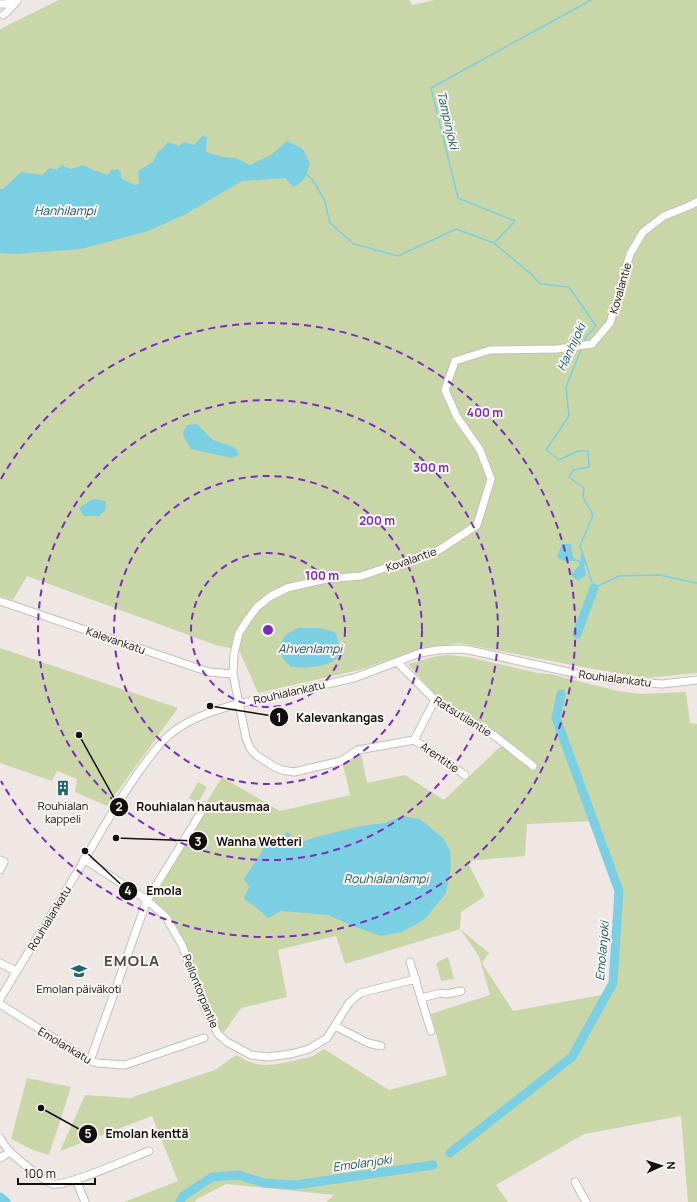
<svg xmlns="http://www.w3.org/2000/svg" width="697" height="1202" viewBox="0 0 697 1202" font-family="Manrope,sans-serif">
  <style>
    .green { fill: #c9d7a8; fill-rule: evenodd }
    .water { fill: #7bcfe3 }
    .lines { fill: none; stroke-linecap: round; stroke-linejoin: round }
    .stream { stroke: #7bcfe3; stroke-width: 1.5 }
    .river { stroke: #7bcfe3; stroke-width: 9 }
    .minor-casing { stroke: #c5bfbb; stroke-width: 9 }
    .minor { stroke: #fff; stroke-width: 7 }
    .ring { fill: none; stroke: #7b2cbf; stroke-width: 2; stroke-dasharray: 7 5 }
    .labels { text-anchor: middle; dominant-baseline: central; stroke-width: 4; stroke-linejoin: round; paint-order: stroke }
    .street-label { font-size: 11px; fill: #110f0e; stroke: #fbf5f1 }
    .poi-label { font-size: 11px; fill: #110f0e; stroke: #fbf5f1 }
    .water-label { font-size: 12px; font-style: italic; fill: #135b68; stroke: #fbf5f1 }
    .district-label { font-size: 15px; font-weight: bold; letter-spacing: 1px; fill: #4f4a47; stroke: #fbf5f1 }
    .centre { fill: #7b2cbf; stroke: #fbf5f1; stroke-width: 2 }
    .ring-label { font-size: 12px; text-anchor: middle; font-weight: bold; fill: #7b2cbf; stroke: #fbf5f1; stroke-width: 4; stroke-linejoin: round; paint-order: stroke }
    .leader { fill: none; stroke: #110f0e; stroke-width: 1.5 }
    .callout-dot { fill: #110f0e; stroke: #fbf5f1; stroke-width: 1.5 }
    .mark-label { font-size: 12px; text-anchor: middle; font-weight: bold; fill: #fff }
    .callout-label { font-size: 12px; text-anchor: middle; font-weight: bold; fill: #110f0e; stroke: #fbf5f1; stroke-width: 4; stroke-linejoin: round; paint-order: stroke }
  </style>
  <rect width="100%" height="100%" fill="#eee7e4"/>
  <path class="green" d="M59 0H409L412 5 435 0H697V673L645 678 588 668 459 643 405 654 359 670 258 693 239 650 216 645 27 576 13 600 0 596V29Z
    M0 648 178 708 107 806 75 792 77 779 57 771 52 781 0 763Z
    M447 655 468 657 538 673 550 674 618 691 641 694 686 692 690 723 697 724V1202H688L681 1116 584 1134 496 1185 508 1202H326L334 1195 226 1184 197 1199 195 1202H124L178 1181 152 1116 60 1151 85 1095 130 1098 215 1070 236 1055C244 1059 252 1064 262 1065 276 1066 295 1060 309 1057L313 1056 324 1049 389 1090 447 1075 431 1014 490 995 479 956 460 929 345 964 336 936 278 950 287 997 241 1008 225 1031 218 1034 182 945 166 917 147 900 222 777 280 811 350 795 343 765 361 754 367 783 405 775 444 800 499 748 505 744 455 710 434 694 408 664 437 656ZM594 821 619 891 613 983 601 995 513 1011 482 963 489 953 460 929 461 912 485 896 467 861 525 856 527 824Z
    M198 782 207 787 198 803 189 798Z
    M448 957 454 979 441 981 436 963Z
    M27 1078 71 1087 49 1155 33 1150 11 1139Z"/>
  <path class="water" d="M203 135 207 137 206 152 223 157 236 158 250 165 271 155 287 141 303 149 310 163C306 177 306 180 293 187L285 178 242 181 184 215 148 231 81 249 14 254 0 253V189H3L21 172 42 175 50 168 57 170 61 165 71 169 83 165 93 170 108 175 111 170 118 169 121 173V178L135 185 139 184 138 171 153 162 158 151 162 149 168 142 179 146 185 142 194 145Z
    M197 424 213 440 231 446 236 449 239 455 232 458 191 449 184 438 183 432 187 425Z
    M93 499 106 501 105 510 99 516H84L79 508Z
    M562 544H571L573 558 581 561 580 555 583 553 586 564 584 565 586 575 578 581 571 575 580 564 578 561H564L557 557Z
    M298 628H320L335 632C337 638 341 645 340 650 337 669 305 668 291 667L283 659 279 647 285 635Z
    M402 816 420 819 443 838 450 850 451 867 446 893 425 919 402 932 381 936 353 926 328 915 281 911 268 918 253 905 244 899 249 887 244 879 263 850 261 846 255 845 253 843 256 839 269 837V843L279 847 284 841V835L287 832 290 834 291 840 299 843 316 837 360 826 385 823Z"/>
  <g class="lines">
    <path class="stream" d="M307 175 312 179 324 199 330 223 354 244 398 256 456 229 494 243 532 275 540 284 569 287 596 326 587 335 584 342
      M494 243 515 221 458 198 431 88 591 0
      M582 347 566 387 569 416 546 450 559 460 578 451H588L589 467 573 470 569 477 584 488 583 497 593 515 580 546 583 554
      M584 557 594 588 619 576 659 575 697 583"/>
    <path class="river" d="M577 634 594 588
      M450 1153 572 1057 613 983 619 891 556 718 561 694
      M0 1197 6 1202
      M180 1202 183 1196 212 1177 239 1175 264 1183 295 1185 433 1165"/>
    <defs>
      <path id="minor" d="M0 4H5L17 1
        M3 15 7 12 17 1
        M0 601 209 672 233 674
        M397 662 435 700 495 736 533 766
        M435 700 414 740 358 750 341 761 294 772 282 770 273 766 256 755 250 748 246 738 233 674 234 654 239 633 248 619 257 607 271 596 287 588 326 579 361 576 439 550 477 525 491 479 480 450 457 417 445 390 455 361 490 350 557 349 592 344 610 323 630 254 643 232 664 216 689 206 697 202
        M414 740 465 775
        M84 859 147 900 166 917 182 945 206 1011 218 1034 227 1042 251 1055 267 1057 291 1054 309 1049 327 1038 349 1003 360 993 416 979
        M0 860 4 862 0 870
        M410 962 431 1031
        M0 963 16 971
        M421 998 441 993 447 994 461 991
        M0 999C28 952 57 906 85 859 104 826 123 793 146 762 153 753 159 744 168 736 186 720 210 712 233 705L354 678 420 653 437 650 459 649 469 650 587 676 611 680 662 684 697 680
        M0 1004 90 1061 97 1063 125 1065 204 1038
        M335 1026 368 1043 381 1046
        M90 1061 147 900 205 806
        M0 1138C3 1143 7 1149 11 1153 19 1160 44 1182 53 1184 66 1187 133 1157 149 1151
        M0 1158 10 1152
        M76 1180 85 1202
        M575 1182 586 1202"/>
    </defs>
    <use href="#minor" class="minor-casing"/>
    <use href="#minor" class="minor"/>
  </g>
  <g class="ring">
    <circle cx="268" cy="630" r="77"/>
    <circle cx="268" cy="630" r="154"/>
    <circle cx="268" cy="630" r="230"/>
    <path d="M1 479A307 307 0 1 1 1 781"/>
  </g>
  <defs>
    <symbol id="building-bare" viewBox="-9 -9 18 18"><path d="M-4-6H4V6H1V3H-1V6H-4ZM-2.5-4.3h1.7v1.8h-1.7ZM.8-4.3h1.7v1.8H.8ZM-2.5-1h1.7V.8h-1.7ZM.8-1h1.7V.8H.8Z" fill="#1d696e" stroke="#fbf5f1" stroke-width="2.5" paint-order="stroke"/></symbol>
    <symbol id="school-bare" viewBox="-9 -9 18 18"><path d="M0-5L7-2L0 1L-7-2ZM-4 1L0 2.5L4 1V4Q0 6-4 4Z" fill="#1d696e" stroke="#fbf5f1" stroke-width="2.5" paint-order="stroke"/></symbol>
  </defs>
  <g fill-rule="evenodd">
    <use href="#building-bare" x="52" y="777" width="22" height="22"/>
    <use href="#school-bare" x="68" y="960" width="22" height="22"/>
  </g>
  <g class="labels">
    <g class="street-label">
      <text transform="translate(620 288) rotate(-74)">Kovalantie</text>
      <text transform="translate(411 559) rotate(-19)">Kovalantie</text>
      <text transform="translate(116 640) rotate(19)">Kalevankatu</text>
      <text transform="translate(615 678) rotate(7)">Rouhialankatu</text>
      <text transform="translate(289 692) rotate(-13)">Rouhialankatu</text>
      <text transform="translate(463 716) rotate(32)">Ratsutilantie</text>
      <text transform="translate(440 757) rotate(35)">Arentitie</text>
      <text transform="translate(49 918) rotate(-59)">Rouhialankatu</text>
      <text transform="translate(201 991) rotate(68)">Pellontorpantie</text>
      <text transform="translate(65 1045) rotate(31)">Emolankatu</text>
    </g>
    <g class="poi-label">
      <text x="63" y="805">Rouhialan<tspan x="63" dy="13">kappeli</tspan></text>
      <text x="79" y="988">Emolan päiväkoti</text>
    </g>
    <g class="water-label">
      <text transform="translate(448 120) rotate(77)">Tampinjoki</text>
      <text x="65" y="210">Hanhilampi</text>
      <text transform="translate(571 347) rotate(-65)">Hanhijoki</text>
      <text x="310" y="648">Ahvenlampi</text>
      <text x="386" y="878">Rouhialanlampi</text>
      <text transform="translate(602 951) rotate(-85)">Emolanjoki</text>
      <text transform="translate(362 1163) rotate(-8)">Emolanjoki</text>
    </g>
    <g class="district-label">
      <text x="132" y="960">EMOLA</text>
    </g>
  </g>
  <circle cx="268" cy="630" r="6" class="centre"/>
  <g class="ring-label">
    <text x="485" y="417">400 m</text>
    <text x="431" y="472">300 m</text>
    <text x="377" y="525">200 m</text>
    <text x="322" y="580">100 m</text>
  </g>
  <path class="leader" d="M210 706L279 717M79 735L119 807M116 838L198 841M85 851L128 891M41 1108L88 1134"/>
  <g class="callout-dot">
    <circle cx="210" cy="706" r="4"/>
    <circle cx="79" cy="735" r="4"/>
    <circle cx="116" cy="838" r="4"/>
    <circle cx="85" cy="851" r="4"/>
    <circle cx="41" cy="1108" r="4"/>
    <circle cx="279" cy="717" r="10"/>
    <circle cx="119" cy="807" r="10"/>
    <circle cx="198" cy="841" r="10"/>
    <circle cx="128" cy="891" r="10"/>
    <circle cx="88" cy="1134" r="10"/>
  </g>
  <g class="mark-label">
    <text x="279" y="722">1</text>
    <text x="119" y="811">2</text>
    <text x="198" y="846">3</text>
    <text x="128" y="895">4</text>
    <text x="88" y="1138">5</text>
  </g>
  <g class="callout-label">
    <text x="340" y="722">Kalevankangas</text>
    <text x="203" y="811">Rouhialan hautausmaa</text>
    <text x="259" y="846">Wanha Wetteri</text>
    <text x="164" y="895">Emola</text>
    <text x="147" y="1138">Emolan kenttä</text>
  </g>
  <g transform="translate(661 1166) rotate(87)" stroke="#fbf5f1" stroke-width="3" paint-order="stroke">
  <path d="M0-3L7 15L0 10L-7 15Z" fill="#110f0e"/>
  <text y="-6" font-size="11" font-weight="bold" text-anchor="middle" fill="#110f0e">N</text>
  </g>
  <path d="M18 1178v6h77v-6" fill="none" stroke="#110f0e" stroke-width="2"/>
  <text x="24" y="1178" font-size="12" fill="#110f0e" stroke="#fbf5f1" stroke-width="3" paint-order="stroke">100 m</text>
</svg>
